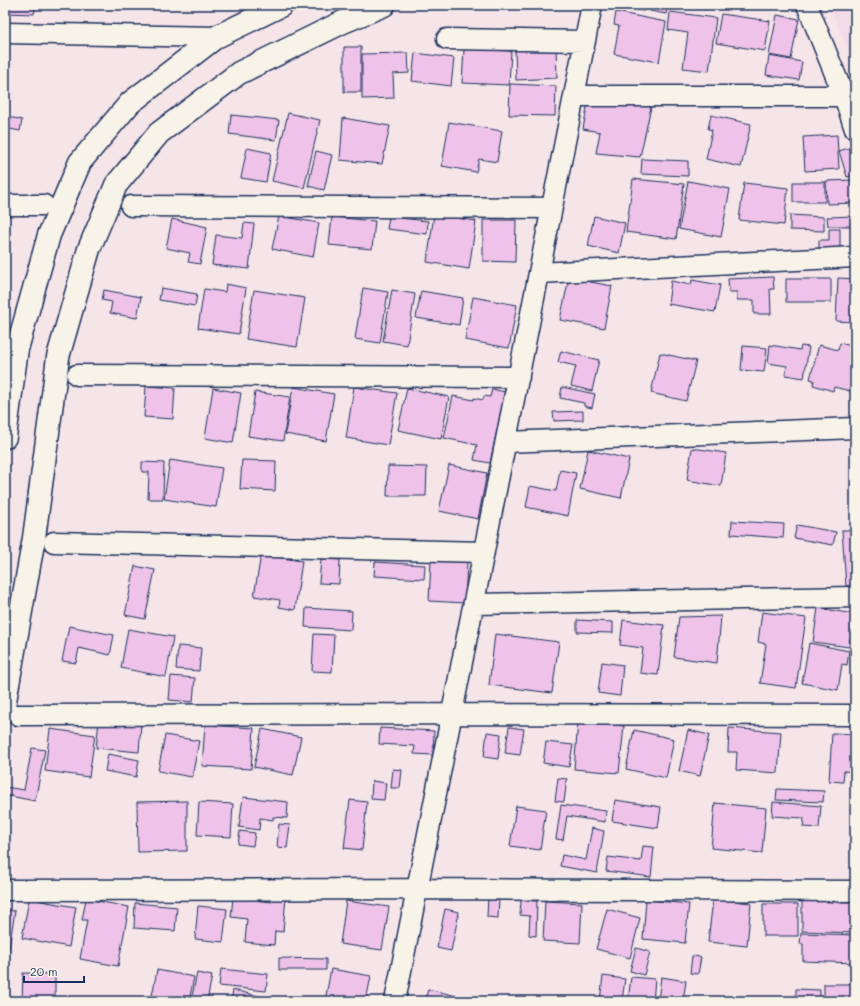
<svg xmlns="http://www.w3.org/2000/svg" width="860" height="1006" viewBox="0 0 860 1006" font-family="Mali,sans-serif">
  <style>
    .built { fill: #f3dbe8 }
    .building { fill: #efc3e9; stroke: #1b2f5e }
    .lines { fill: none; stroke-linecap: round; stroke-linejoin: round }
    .minor-casing { stroke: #1b2f5e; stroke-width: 23 }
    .secondary-casing { stroke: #1b2f5e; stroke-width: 25 }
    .minor { stroke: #f7f3e8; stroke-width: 20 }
    .secondary { stroke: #f7f3e8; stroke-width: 22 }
  </style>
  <rect width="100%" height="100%" fill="#f5e5e8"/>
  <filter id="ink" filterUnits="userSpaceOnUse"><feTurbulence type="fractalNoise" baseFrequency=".025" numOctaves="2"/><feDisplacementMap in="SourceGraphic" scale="8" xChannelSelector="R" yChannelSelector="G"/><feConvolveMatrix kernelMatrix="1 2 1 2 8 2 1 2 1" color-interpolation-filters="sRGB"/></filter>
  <g filter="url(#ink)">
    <path class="built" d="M829 5H855V67Z"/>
    <path class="building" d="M5 5H36L34 14 5 13Z
      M228 5H266L265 10Z
      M622 5H644V11L621 8Z
      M651 5H668L666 14 650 11Z
      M616 12 666 22 659 62 614 54 619 26 614 25Z
      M670 12 716 18 709 71 683 68 688 33 668 30Z
      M721 14 770 21 765 51 716 43Z
      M777 15 799 19 791 59 769 55Z
      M344 47H361V92H344Z
      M556 47 557 78 516 80 515 49Z
      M464 49 511 51 509 85 462 83Z
      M408 53 409 73 393 74 394 98 362 99V54Z
      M415 53 454 58 451 86 412 81Z
      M769 56 802 62 799 80 766 75Z
      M510 84 556 86 555 116 509 115Z
      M588 102 651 107 640 157 596 153 600 132 583 129Z
      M288 113 320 120 304 188 272 181Z
      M231 115 279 120 276 140 229 134Z
      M711 115 751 124 741 167 706 159 712 130 708 129Z
      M5 116 22 120 20 131 5 128Z
      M343 118 390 126 382 164 340 160Z
      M449 122 502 131 497 162 479 159 476 172 442 166Z
      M837 135 839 169 805 171 803 137Z
      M852 147 855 155V175L847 177 839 151Z
      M247 148 271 153 266 182 241 178Z
      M316 151 332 155 324 190 308 186Z
      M642 159 688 161V176L641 174Z
      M633 179 684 184 676 239 626 232Z
      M855 180V203L827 204 826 181Z
      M688 181 730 189 721 237 679 229Z
      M793 182H825V202H793Z
      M744 183 788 188 784 225 739 220Z
      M434 215 476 221 469 269 427 262Z
      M790 215 824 217V231L790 230Z
      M279 216 319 223 313 257 272 249Z
      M594 216 625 223 619 253 588 246Z
      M855 216V226H828L827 217Z
      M332 217 375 221 372 249 329 245Z
      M389 217 428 221 427 234 387 229Z
      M172 219 207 227 200 264 188 262 190 253 166 248Z
      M483 220H516L515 262 483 261Z
      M244 223 254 224 249 269 212 265 216 235 242 238Z
      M829 229H840V250L819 249V240H829Z
      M773 277 774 289H770L771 314H754V300H737V292H729L728 279Z
      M569 278 612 286 604 328 560 320Z
      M838 278 855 279V322L836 321Z
      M786 279H831V302H786Z
      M692 280 720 285 715 312 668 304 671 281 691 285Z
      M226 284 246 288 239 334 198 328 204 289 225 292Z
      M161 288 197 294 195 306 159 300Z
      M363 288 388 292 380 343 355 339Z
      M104 290 141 297 137 318 110 313 112 302 102 300Z
      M254 290 305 298 297 347 246 339Z
      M392 290 415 294 407 345 383 341Z
      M421 291 463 298 459 325 416 318Z
      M473 297 517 305 509 348 465 340Z
      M840 343 855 347V373L850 391 834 387 833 391 813 385 814 380 810 379 819 345 838 350Z
      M770 345 800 350 801 346 809 347 804 378 785 375 787 366 768 363Z
      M743 346 767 348 764 372 741 370Z
      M561 351 599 360 592 391 571 386 576 366 558 362Z
      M660 353 696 361 686 401 651 393Z
      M146 386 175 388 173 419 144 417Z
      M293 387 334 394 326 441 285 434Z
      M354 387 397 393 388 445 346 438Z
      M562 387 595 394 592 408 584 406V403L560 398Z
      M213 388 241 393 233 443 205 438Z
      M407 388 449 397 441 439 398 430Z
      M492 389 505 392 490 463 474 460 477 445 444 438 453 396 474 400V398L483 400 484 396 490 397Z
      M255 392 290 397 283 441 248 436Z
      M583 411V420L554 421 553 412Z
      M692 448 726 453 721 486 687 480Z
      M588 450 629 459 621 498 580 489Z
      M170 460 222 468 216 507 164 499Z
      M242 460 276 461 275 491 240 489Z
      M142 462 164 463 163 499H148L149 472H142Z
      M449 465 487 473 478 519 439 511Z
      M388 466 427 467 426 496H387Z
      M560 470 576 473 568 516 526 507 530 486 556 491Z
      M732 521 784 524 783 538 731 534Z
      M797 525 836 532 833 545 794 538Z
      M842 530H855V585L846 586Z
      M261 555 302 561 295 610 279 607 280 600 254 596Z
      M321 559 340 560 339 584 319 583Z
      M431 560 467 562 465 603 429 601Z
      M375 562 425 565 424 579 374 576Z
      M135 566 155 570 145 619 125 615Z
      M306 608 352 611 351 630 305 627Z
      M818 608 854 614 849 647 813 642Z
      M762 612 806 618 796 688 760 683 766 644 758 642Z
      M721 616 717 663 674 657 679 617Z
      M577 620 613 622V633L577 632Z
      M623 620 664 625 658 675 640 673 643 648 620 645Z
      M69 626 114 635 110 655 79 648 76 663 62 661Z
      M128 629 173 637 166 677 121 668Z
      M855 631V662H851Z
      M314 634 334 635 332 672 312 671Z
      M495 634 559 642 552 693 489 685Z
      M809 643 849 651 847 665 842 664 838 690 802 683Z
      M178 646 201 648 199 671 176 669Z
      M602 662 623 665 620 696 598 693Z
      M171 676 195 678 193 702 169 700Z
      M99 721 141 724 139 752 96 748Z
      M578 722 624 726 619 773 574 769Z
      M205 725 254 728 251 769 202 766Z
      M509 727 524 729 520 755 505 753Z
      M380 728 434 731 433 755 414 754 415 746 379 744Z
      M729 728 781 732 778 773 736 770 737 752H728Z
      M50 729 95 735 89 777 45 771Z
      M262 729 301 737 293 775 254 767Z
      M634 730 674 739 666 778 626 769Z
      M688 730 709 735 700 776 679 771Z
      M487 732 501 734 498 759 484 757Z
      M832 733 855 734V772L844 771 843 782 829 781Z
      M165 735 199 741 192 777 158 771Z
      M546 742 573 745 569 767 543 763Z
      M32 748 45 750 35 801 5 795V787L24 790Z
      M108 754 139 760 136 777 105 771Z
      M393 769 402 770 400 788H391Z
      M558 778 567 779 564 802 555 801Z
      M372 781 386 783 384 800 371 799Z
      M777 789 824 791 823 802 776 800Z
      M243 797 288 802 287 818 273 817V820L260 818 259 830 239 827Z
      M350 800 367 802 362 850 344 848Z
      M615 800 661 807 658 828 612 821Z
      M187 801V851L138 852 137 802Z
      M199 802 233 804 231 837 197 835Z
      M773 802 821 806 819 828 803 827 804 818 772 816Z
      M715 803 766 808 762 853 711 848Z
      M561 805 606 811 605 822 567 816 563 840 556 839Z
      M516 806 546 810 540 850 510 846Z
      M279 824 290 825 287 848 277 847Z
      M592 828 604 831 597 873 560 866 562 855 586 860Z
      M240 831 255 833 253 846 238 844Z
      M643 846 654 847 651 877 606 871 608 857 641 861Z
      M273 894 286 896 283 932 275 931 274 945 245 942 247 919 231 917 233 898 272 902Z
      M488 897 499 898 498 918 487 917Z
      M29 899 76 907 69 947 22 938Z
      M86 899 129 907 118 966 80 959 87 920H82Z
      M713 899 751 903 747 946 708 942Z
      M521 900 537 901 536 936 529 935 530 916 520 915Z
      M646 900 689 904 685 943 643 939Z
      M346 901 389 907 382 950 340 944Z
      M545 901 582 903 580 943 543 941Z
      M802 901 854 902V933L802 931Z
      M135 903 177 907 175 931 134 928Z
      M763 904H798V936H763Z
      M198 906 227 909 223 942 195 939Z
      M445 909 459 912 451 951 437 948Z
      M607 909 640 918 630 958 596 949Z
      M5 910 15 911 8 955 5 954Z
      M801 933 855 935V963L803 961V944H800Z
      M636 948 650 952 644 975 630 971Z
      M692 956 701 957 698 974 690 973Z
      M279 958 326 959V970H279Z
      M221 969 268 974 266 991 219 986Z
      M331 969 371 976 366 1001H325Z
      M157 970 194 977 189 1001H151Z
      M23 973 55 974V1001H22Z
      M197 973 212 976 207 1001H191Z
      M603 976 625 979 622 1001H600Z
      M631 977 655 979 653 1001H628Z
      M661 977 686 981 683 1001H658Z
      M824 984H855V1001H824Z
      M428 989 461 997 460 1001H425Z
      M796 989 820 990V1001H796Z
      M233 990 263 997V1001H231Z"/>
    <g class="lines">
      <defs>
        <path id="minor" d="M807 5 844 96 855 129
          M5 33 216 37
          M447 39 585 41
          M574 96H844
          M5 205H44
          M131 206 552 208
          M539 273 855 257
          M77 375 519 377
          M506 442 855 428
          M54 542 484 552
          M474 604 855 597
          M18 715 452 714 855 715
          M5 890 418 889 855 891
          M395 1001 592 5"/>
        <path id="secondary" d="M5 437 17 349 49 235 80 162 130 103 216 37 282 5
          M5 701 34 538 58 357 89 249 116 185 159 133 239 73 343 22 384 5"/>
      </defs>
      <use href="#minor" class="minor-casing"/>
      <use href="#secondary" class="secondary-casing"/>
      <use href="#minor" class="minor"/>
      <use href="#secondary" class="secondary"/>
    </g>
  </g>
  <rect width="860" height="1006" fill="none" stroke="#f7f3e8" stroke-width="20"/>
  <rect x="10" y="10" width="840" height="986" fill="none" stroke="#1b2f5e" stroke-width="1.5" filter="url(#ink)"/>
  <path d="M24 976v6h60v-6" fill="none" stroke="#1b2f5e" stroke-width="2"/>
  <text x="30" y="976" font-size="12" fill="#1b2f5e" stroke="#f7f3e8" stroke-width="3" paint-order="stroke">20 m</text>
</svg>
